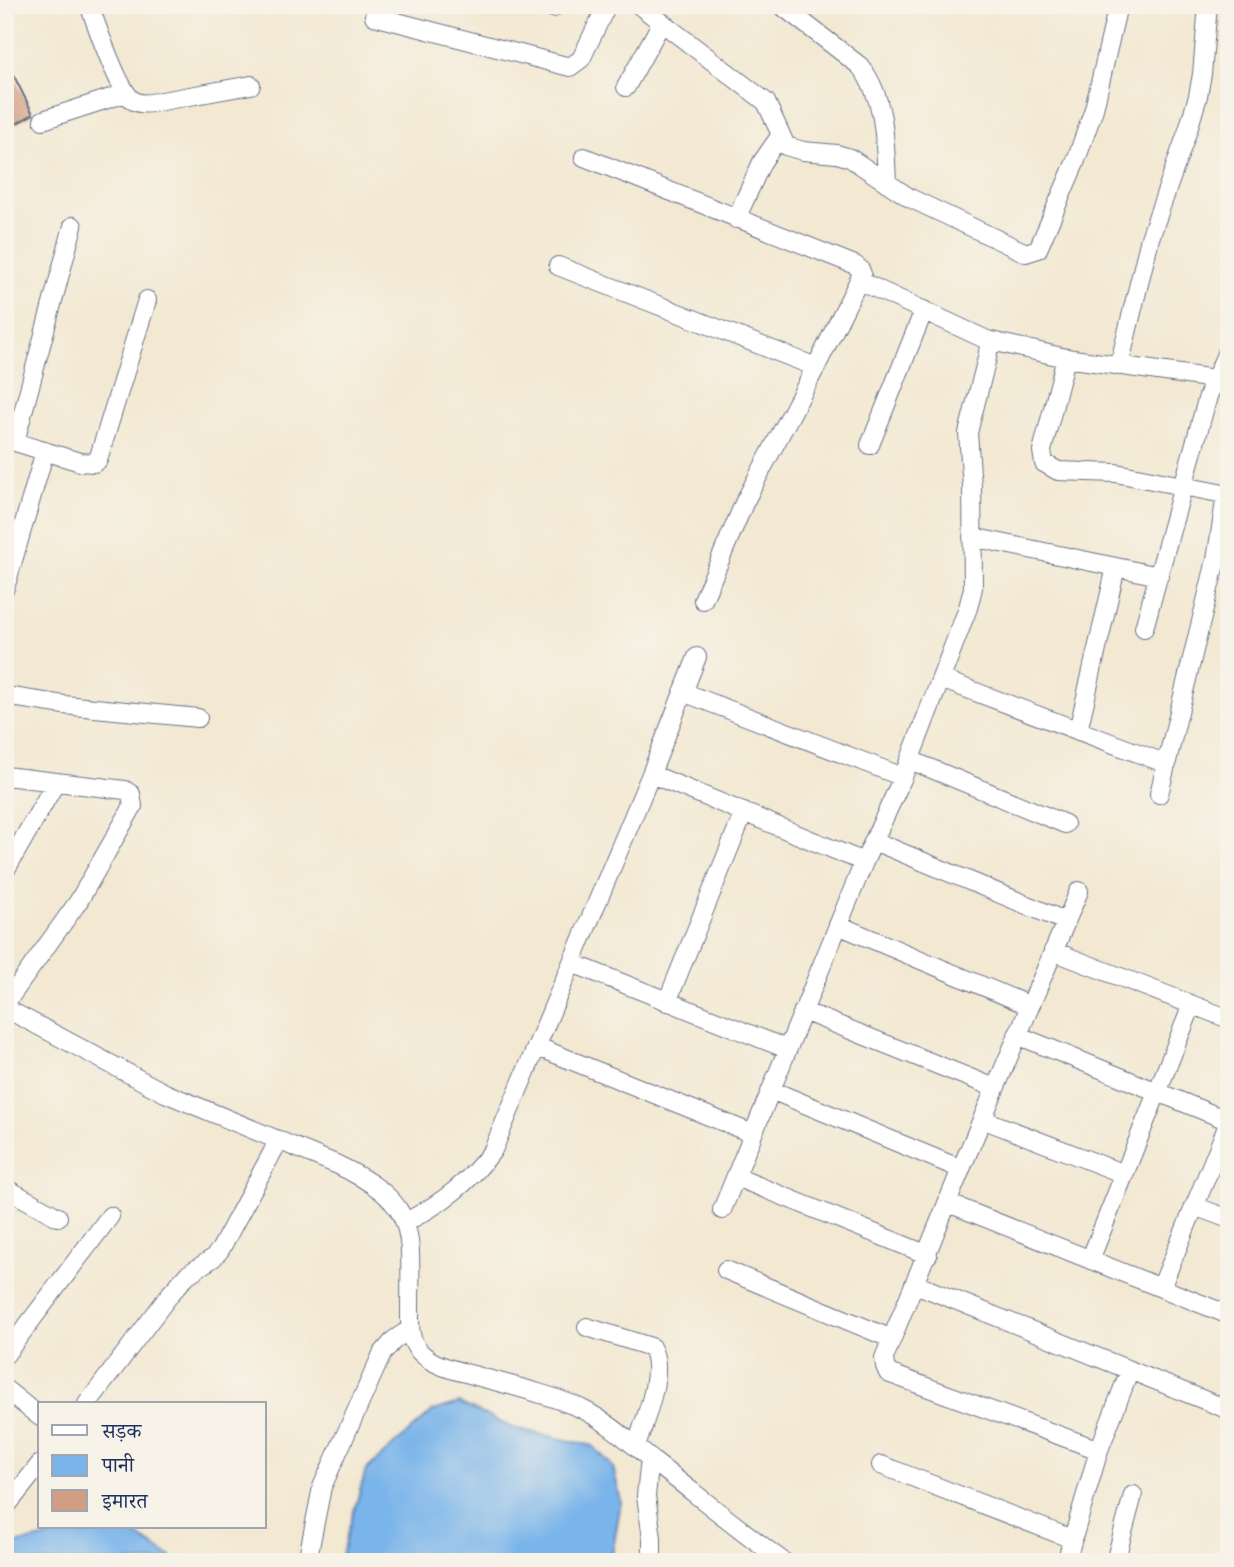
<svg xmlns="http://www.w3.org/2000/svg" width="1234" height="1567" viewBox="0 0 1234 1567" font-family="Vollkorn,'Noto Serif Devanagari',serif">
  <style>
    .water { fill: #79b4ea; stroke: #4a72a4; stroke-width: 2 }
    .building { fill: #d29e82 }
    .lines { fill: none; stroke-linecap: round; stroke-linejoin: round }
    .minor-casing { stroke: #677087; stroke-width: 20 }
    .minor { stroke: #fff; stroke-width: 18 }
  </style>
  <rect width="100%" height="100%" fill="#f7f3e8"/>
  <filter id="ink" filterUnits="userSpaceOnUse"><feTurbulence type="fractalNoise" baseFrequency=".0143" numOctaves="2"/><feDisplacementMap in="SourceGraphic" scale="14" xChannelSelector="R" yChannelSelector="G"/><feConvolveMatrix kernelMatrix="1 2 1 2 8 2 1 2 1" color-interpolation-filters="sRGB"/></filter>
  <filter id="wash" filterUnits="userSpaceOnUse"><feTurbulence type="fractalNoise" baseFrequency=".00686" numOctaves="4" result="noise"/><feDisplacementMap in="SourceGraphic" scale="28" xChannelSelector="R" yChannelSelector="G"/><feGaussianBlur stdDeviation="1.57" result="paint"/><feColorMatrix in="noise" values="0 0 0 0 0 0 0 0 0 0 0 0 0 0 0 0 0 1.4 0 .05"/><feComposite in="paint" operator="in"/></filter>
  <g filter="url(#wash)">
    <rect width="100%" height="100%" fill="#f3e8d2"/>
    <path class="water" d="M459 1403 513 1428 593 1446 613 1467 621 1501 611 1562H339L366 1470 433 1411Z
      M95 1527 128 1530 179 1562H5V1546Z"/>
    <g id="blocks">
      <path class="building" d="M5 58 33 114 5 130Z"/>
    </g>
  </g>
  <g filter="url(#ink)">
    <use href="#blocks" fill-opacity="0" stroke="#677087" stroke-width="2"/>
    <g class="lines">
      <defs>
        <path id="minor" d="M89 5C97 25 118 91 134 101 140 104 145 104 151 103L251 85
          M545 5 553 8
          M639 5 766 102 786 146 803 151 837 154 850 158 910 198 1026 253 1038 249 1075 163 1094 109 1118 5
          M781 5 860 66C886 98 885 144 887 183
          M374 16 570 67 581 59 607 5
          M626 87 662 22
          M43 120 126 93
          M584 157 855 265 860 269 862 274 816 367 745 501 703 600
          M736 219 762 162 780 136
          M558 266 816 367
          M987 340 1066 358 1215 379
          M1066 358 1042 451 1044 463 1058 471 1116 473 1229 495
          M1119 366 1150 238 1188 130 1198 96 1202 74 1208 5
          M5 439 80 462 94 463 98 460 147 300
          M15 442 73 226
          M870 445 924 310
          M972 537 1159 576
          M5 588 45 451
          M1144 628 1208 396 1229 347
          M941 679 1167 764
          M683 692 903 777
          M5 696 64 705 198 718
          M1078 731 1116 567
          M910 760 1065 824
          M651 774 864 862
          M5 776 125 790 131 794 133 806 129 813 78 902 5 1004
          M1159 794 1216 560 1226 495
          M874 841 1065 921
          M5 871 56 782
          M1079 891 961 1169 884 1358 885 1366 888 1373 1099 1450
          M838 925 1030 1006
          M1053 951 1229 1019
          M572 963 787 1049
          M667 1002 744 812
          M5 1008 165 1093 338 1165C420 1205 410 1229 410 1312 410 1326 409 1341 420 1352 433 1366 455 1370 473 1375 508 1385 546 1393 580 1408 607 1421 630 1442 653 1461 697 1495 740 1530 784 1562
          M803 1011 995 1088
          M1017 1035 1229 1121
          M538 1047 753 1134
          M771 1090 961 1169
          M982 1119 1124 1174
          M736 1177 928 1255
          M5 1188 58 1217
          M948 1203 1229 1315
          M1194 1206 1229 1219
          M722 1210 864 862 903 777 968 608 973 588 972 486 968 433 987 358 989 346 987 340 860 281
          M406 1222C442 1203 469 1183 493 1150L651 774 697 657
          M1090 1260 1192 1005
          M726 1270 892 1339
          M915 1284 1229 1410
          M1161 1288 1229 1122
          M587 1327 651 1347C666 1371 644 1421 636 1447
          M5 1355 110 1216
          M5 1389 40 1417
          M87 1404 171 1293 187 1275 213 1258 220 1250 279 1140
          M650 1458 646 1496 652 1538V1562
          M881 1465 1072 1539
          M5 1508 40 1464
          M307 1562 322 1487 382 1354 394 1340 410 1329
          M1066 1562 1099 1450 1130 1370
          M1115 1562 1133 1495"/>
      </defs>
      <use href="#minor" class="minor-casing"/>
      <use href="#minor" class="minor"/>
    </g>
  </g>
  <rect width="1234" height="1567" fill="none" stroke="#f7f3e8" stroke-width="28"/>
  <rect x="38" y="1402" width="228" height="126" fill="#f7f3e8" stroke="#9fa5b1" stroke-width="2"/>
  <rect x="52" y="1425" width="35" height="10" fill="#ffffff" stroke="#9fa5b1" stroke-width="2"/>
  <text x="102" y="1438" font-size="21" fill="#1b2f5e">सड़क</text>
  <rect x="52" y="1455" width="35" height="21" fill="#79b4ea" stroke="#9fa5b1" stroke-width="2"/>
  <text x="102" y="1472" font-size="21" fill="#1b2f5e">पानी</text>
  <rect x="52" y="1490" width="35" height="21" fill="#d29e82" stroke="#9fa5b1" stroke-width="2"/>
  <text x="102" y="1508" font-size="21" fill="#1b2f5e">इमारत</text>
</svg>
